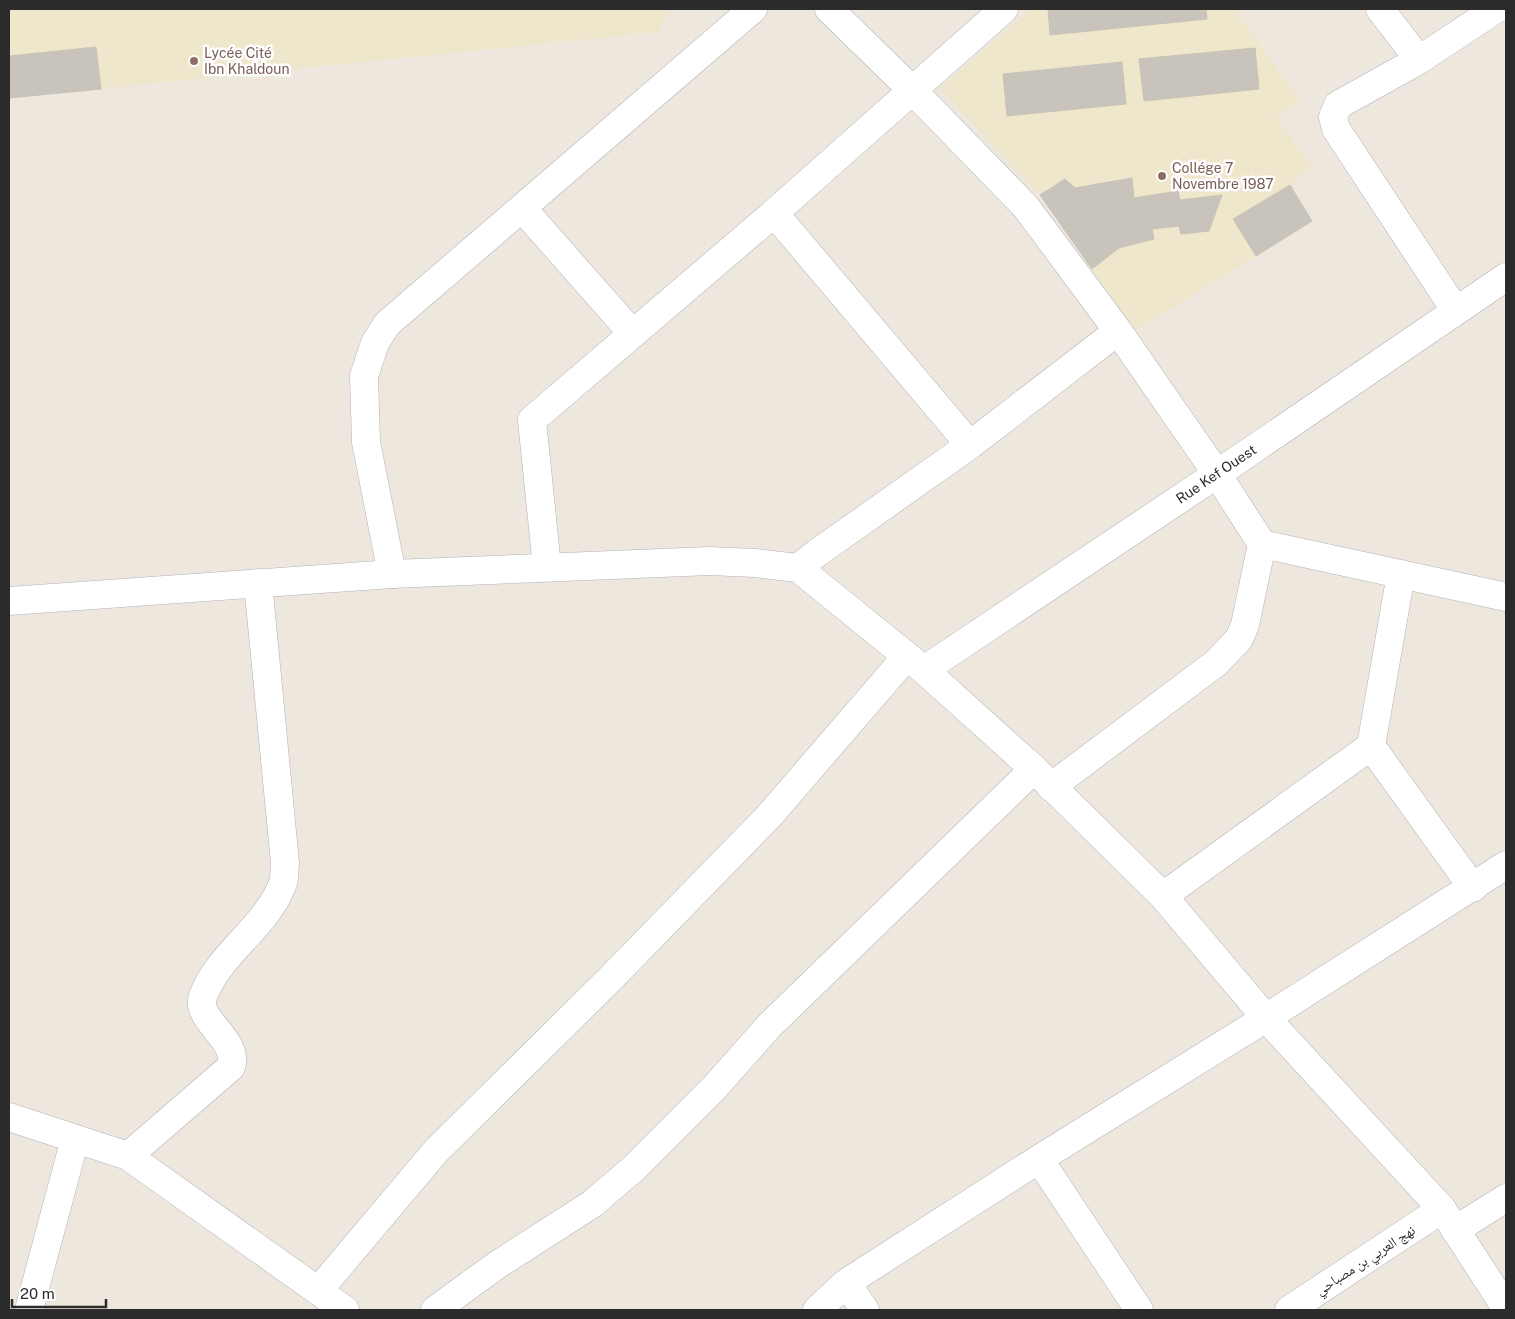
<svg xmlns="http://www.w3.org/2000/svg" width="1515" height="1319" viewBox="0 0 1515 1319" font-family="'Public Sans','Noto Naskh Arabic',sans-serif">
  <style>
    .education { fill: #eee7cc }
    .building { fill: #c8c4bc; stroke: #c8c3b6 }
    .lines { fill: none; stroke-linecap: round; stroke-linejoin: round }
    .street-casing { stroke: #b1b1be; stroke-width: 29 }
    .secondary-casing { stroke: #b1b1be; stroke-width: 29 }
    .street { stroke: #fff; stroke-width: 28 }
    .secondary { stroke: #fff; stroke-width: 28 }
    .education-dot { fill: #8d6e63; stroke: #fff; stroke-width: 2 }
    .labels { text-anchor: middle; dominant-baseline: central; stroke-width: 5; stroke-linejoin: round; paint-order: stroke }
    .education-label { font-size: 14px; fill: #785e54; stroke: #fff; text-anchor: start }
    .street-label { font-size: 14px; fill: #2b2b2b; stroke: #fff }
  </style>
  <rect width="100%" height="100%" fill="#ede7dd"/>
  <path class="education" d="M9 9H669L659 32 9 98Z
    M1031 9H1235L1300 102 1276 118 1312 168 1290 185 1312 221 1135 331 1040 195 940 88Z"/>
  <path class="building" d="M1048 9H1206L1207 19 1050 35Z
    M96 47 101 89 9 98V56Z
    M1255 48 1259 89 1144 101 1139 59Z
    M1122 62 1126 104 1007 116 1003 74Z
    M1132 178 1134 198 1178 191 1180 200 1222 195 1209 231 1181 234 1179 226 1152 229 1154 239 1119 248 1092 269 1040 195 1065 179 1075 188Z
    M1290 185 1312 221 1256 256 1233 219Z"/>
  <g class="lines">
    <defs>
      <path id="street" d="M829 9 913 91 1026 207 1118 331 1217 474 1262 544 1506 597
        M1380 9 1419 60
        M522 208 633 334
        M774 213 970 445
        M1456 311 1336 129 1333 117 1338 105 1419 60 1496 9
        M547 567 532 420 774 213 1004 9
        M798 568 817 553 970 445 1118 331
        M392 574 366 442 364 376 375 343 387 324 753 9
        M1401 574 1371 746 1473 888
        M924 670 1217 474 1506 277
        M1051 787 1216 663 1239 639 1245 625 1262 544
        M1163 896 1371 746
        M9 1117 128 1156 345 1310
        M128 1156 231 1067C240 1039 194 1020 203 996 219 953 267 927 283 883 285 877 284 870 285 863L258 583
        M1039 1159 1139 1310
        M1455 1230 1506 1198
        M846 1283 865 1310
        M318 1291 436 1151 610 979 769 816 907 656
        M29 1310 75 1139
        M435 1310 497 1265 592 1204 634 1168 714 1088 769 1026 1034 769
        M817 1310 846 1283 1039 1159 1266 1018 1506 865
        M1289 1310 1442 1209"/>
      <path id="secondary" d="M9 601 392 574 710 561 755 563 798 568 924 670 1034 769 1163 896 1266 1018 1442 1209 1506 1308"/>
    </defs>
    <use href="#street" class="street-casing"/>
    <use href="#secondary" class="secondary-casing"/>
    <use href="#street" class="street"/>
    <use href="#secondary" class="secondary"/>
  </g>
  <g class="education-dot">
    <circle cx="194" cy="61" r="5"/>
    <circle cx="1162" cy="176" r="5"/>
  </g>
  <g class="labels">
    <g class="education-label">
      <text x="204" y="53">Lycée Cité<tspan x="204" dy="16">Ibn Khaldoun</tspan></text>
      <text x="1172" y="168">Collége 7<tspan x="1172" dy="16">Novembre 1987</tspan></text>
    </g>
    <g class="street-label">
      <text transform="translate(1216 474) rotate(-34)">Rue Kef Ouest</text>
      <text transform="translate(1365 1260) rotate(-33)">نهج العربي بن مصباحي</text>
    </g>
  </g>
  <rect width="1515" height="1319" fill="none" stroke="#2b2b2b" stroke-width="20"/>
  <path d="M12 1299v8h94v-8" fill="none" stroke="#2b2b2b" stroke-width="2.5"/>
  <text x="20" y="1299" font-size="15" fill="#2b2b2b" stroke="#ffffff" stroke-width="4" paint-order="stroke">20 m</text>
</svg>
